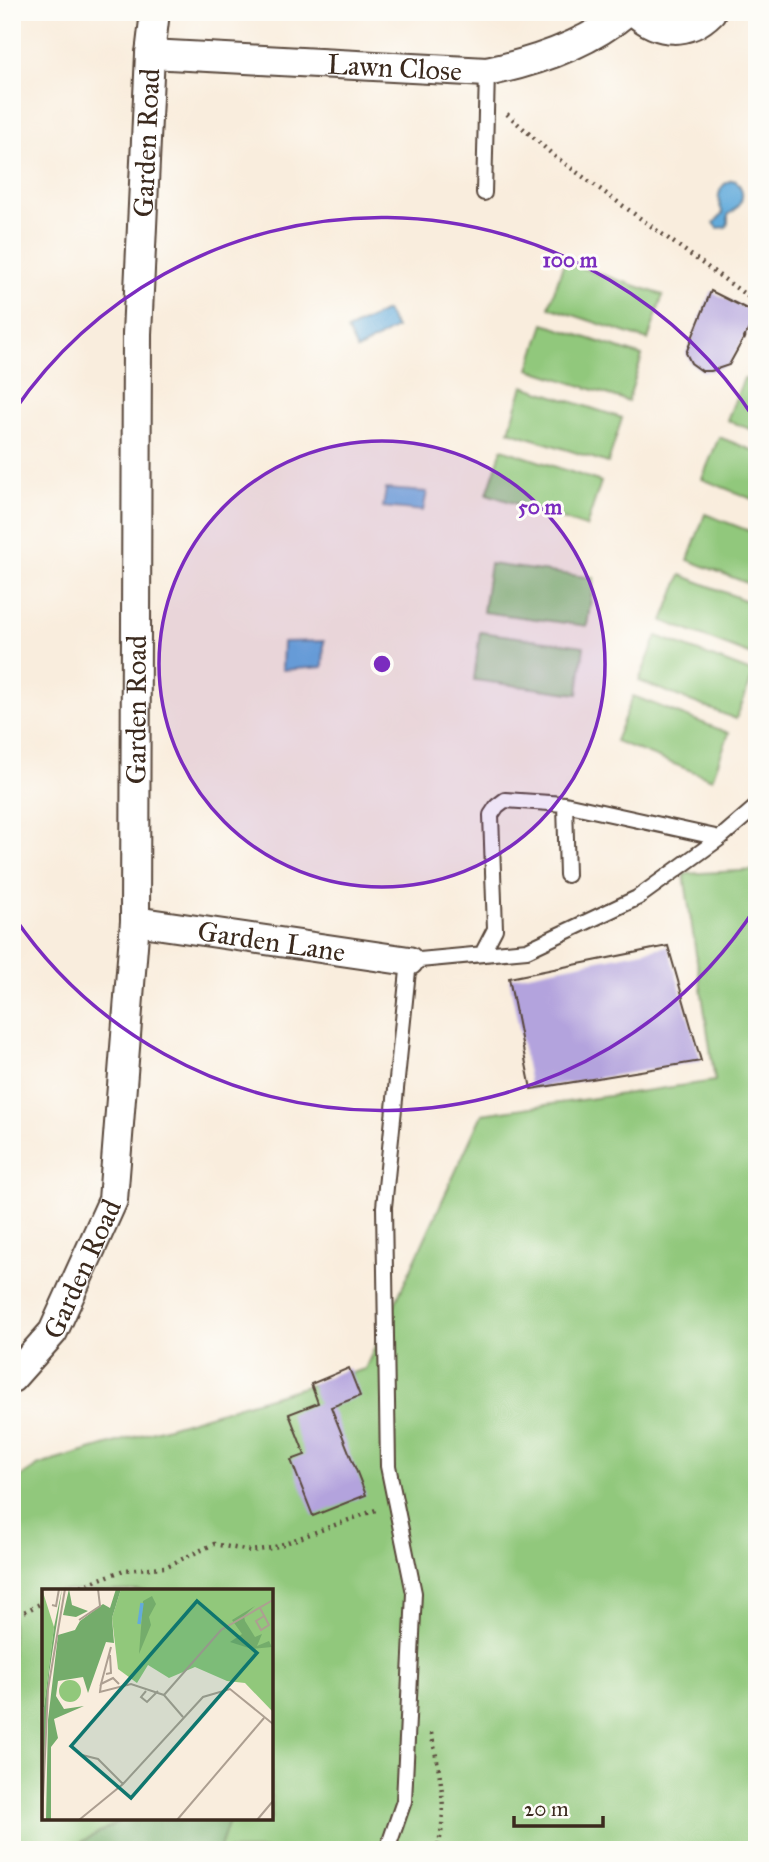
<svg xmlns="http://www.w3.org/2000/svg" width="769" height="1862" viewBox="0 0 769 1862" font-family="'IM FELL Great Primer',serif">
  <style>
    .green { fill: #91c87b; stroke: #66794c; stroke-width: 2; fill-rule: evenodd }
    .forest { fill: #74ac6b; stroke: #586b44; stroke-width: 2 }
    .water { fill: #64abdb; stroke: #506a7c; stroke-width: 2 }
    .building { fill: #b3a3dd }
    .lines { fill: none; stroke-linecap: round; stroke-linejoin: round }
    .lane-casing { stroke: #58473b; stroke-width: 18 }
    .street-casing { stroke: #58473b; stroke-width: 32 }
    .path { stroke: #58473b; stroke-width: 4.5; stroke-dasharray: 2 5; stroke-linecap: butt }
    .lane { stroke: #fff; stroke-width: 14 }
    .street { stroke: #fff; stroke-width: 28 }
    .ring { fill: none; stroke: #7b2cbf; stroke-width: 3.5 }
    .labels { text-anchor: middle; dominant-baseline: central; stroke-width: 6; stroke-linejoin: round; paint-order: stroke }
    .street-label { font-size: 28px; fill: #3b2a1e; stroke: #fdfcf7 }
    .inset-river { fill: none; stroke: #64abdb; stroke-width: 3.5 }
    .inset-road { fill: none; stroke: #ad9f91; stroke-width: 2 }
    .view { fill: #0f766e; fill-opacity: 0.15; stroke: #0f766e; stroke-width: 3.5 }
    .inset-edge { fill: none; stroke: #3b2a1e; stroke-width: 3.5 }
    .centre { fill: #7b2cbf; stroke: #fdfcf7; stroke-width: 3.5 }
    .ring-label { font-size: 21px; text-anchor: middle; font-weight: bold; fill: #7b2cbf; stroke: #fdfcf7; stroke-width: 6; stroke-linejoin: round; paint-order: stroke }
  </style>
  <rect width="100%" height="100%" fill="#fdfcf7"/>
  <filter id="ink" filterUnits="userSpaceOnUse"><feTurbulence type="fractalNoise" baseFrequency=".0143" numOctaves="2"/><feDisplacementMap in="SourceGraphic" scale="14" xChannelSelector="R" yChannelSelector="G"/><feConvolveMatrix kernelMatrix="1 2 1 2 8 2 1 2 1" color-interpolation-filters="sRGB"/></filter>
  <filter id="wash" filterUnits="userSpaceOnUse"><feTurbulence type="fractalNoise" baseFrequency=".00686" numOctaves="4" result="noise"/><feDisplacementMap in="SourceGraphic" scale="28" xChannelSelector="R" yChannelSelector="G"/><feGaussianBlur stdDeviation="1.57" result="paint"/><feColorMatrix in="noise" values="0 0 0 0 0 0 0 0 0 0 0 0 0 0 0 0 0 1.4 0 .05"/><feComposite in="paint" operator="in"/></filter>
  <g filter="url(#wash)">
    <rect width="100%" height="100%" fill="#f9eddd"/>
    <path class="green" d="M564 262 663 295 648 340 549 307Z
      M544 324 642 356 628 401 529 369Z
      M744 378 757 383V432L727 420Z
      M523 386 622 418 608 463 509 431Z
      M719 437 757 452V501L702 479Z
      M502 449 601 482 586 527 487 494Z
      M705 514 757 534V587L688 560Z
      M490 564 594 578 587 626 483 612Z
      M681 575 757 605V657L663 621Z
      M480 632 584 646 578 694 474 680Z
      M657 636 754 673 736 719 639 681Z
      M633 696 729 733 712 779 615 741Z
      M757 870V1850H12V1483L39 1465 365 1369 482 1114 715 1081 684 874ZM44 1591H271V1818H44Z"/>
    <path class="forest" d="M126 1818H230L219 1850H66Z"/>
    <path class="water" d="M732 180 736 181C748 194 741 207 728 215V223L726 227 718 228 714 223 723 213C716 200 717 185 732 180Z
      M386 311 396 328 357 350 347 330Z
      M386 489 427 492 423 511 383 507Z
      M324 641 323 667 282 670 283 642Z"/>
    <g id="blocks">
      <path class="building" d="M711 291 757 314 729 365 711 371H702L691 363 686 353Z
        M668 946 701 1061 531 1089 509 978Z
        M349 1368 360 1396 331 1407 366 1495 313 1516 291 1460 305 1455 289 1414 318 1403 311 1384Z"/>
    </g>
  </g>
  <g filter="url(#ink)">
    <use href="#blocks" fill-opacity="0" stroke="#58473b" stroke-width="2"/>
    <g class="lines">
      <defs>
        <path id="lane" d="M484 193 487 72
          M565 804 720 838
          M482 954 495 929 491 815 497 806 505 800 565 804 567 875
          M387 1850 404 1801 414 1593 388 1466 384 1207 409 961 527 950 637 898 720 838 757 806"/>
        <g id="street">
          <path d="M635 12C659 34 688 35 711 12"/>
          <path id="s1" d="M150 54 487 72C535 62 588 44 626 12"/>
          <path id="s2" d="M135 921 409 961"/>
          <path id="s3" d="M12 1378 53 1332 113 1200 135 921 137 334 150 54 155 12"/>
        </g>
      </defs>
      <use href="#lane" class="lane-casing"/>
      <use href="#street" class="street-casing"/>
      <path class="path" d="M507 114 553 155 757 303
        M744 338 757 343
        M757 1089 753 1102 757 1119
        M68 1591 124 1570 165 1567 214 1544 250 1551 272 1548 376 1510
        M12 1618 44 1602
        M431 1733C440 1773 449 1810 437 1850"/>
      <use href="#lane" class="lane"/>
      <use href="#street" class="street"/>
    </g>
  </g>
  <circle cx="382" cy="664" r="223" fill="#7b2cbf" fill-opacity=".12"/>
  <g class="ring">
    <circle cx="382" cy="664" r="223"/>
    <path d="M756 907A446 446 0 0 1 14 917M14 411A446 446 0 0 1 756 421"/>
  </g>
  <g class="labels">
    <g class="street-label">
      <text stroke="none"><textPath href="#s1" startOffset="245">Lawn Close</textPath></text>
      <text stroke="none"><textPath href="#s3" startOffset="1265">Garden Road</textPath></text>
      <text stroke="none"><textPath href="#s3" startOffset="698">Garden Road</textPath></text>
      <text stroke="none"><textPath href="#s2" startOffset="138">Garden Lane</textPath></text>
      <text stroke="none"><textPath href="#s3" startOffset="131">Garden Road</textPath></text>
    </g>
  </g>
  <g transform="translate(42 1589)">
    <rect width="231" height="231" fill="#f9eddd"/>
    <path d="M0 0 12 38 2 118H0ZM79 0H231V123L203 94 185 92 153 78 127 89 106 76 95 94 76 80 70 29ZM17 102a11 11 0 1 1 22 0a11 11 0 1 1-22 0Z" fill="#91c87b"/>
    <path d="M20 0 7 85 0 209 2 118 12 38ZM27 0 30 16 46 22 34 28 21 26ZM74 0H79L70 29 72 54 64 53 46 104 41 88 16 92 14 107 22 120 42 117 12 130 16 149 9 158V231H4L6 131 16 46 33 41 38 32 61 15 68 19ZM110 7 114 15 107 28 109 36 97 65 101 12ZM213 17 202 27 203 32 213 48 220 45 215 57 227 52 230 58 210 60 188 53 200 45 190 31Z" fill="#74ac6b"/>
    <path class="inset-river" d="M97 35 100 14"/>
    <path class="inset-road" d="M10 16 14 17 17 0M218 19 227 36 219 41 214 32 222 27M37 31 58 17 56 0M69 58 59 95 71 89 77 95M64 85 69 84 68 66M59 95 58 103 89 95 122 106 179 41 231 11M104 102 99 108 105 113 116 102M122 106 141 128M40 166 56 170 81 195M0 231 6 100 23 0M37 231 81 195 161 108 188 100 231 135M135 231 222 129M215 231 231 212"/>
    <path class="view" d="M155 12 215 64 89 209 29 157Z"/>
    <rect width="231" height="231" class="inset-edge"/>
  </g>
  <circle cx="382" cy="664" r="10" class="centre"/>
  <g class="ring-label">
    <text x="570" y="267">100 m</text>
    <text x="540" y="514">50 m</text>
  </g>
  <rect width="769" height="1862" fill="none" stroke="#fdfcf7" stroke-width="42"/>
  <path d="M514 1816v10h89v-10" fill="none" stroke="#3b2a1e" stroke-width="3.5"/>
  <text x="524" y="1816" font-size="21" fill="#3b2a1e" stroke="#fdfcf7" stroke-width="5" paint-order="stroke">20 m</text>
</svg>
